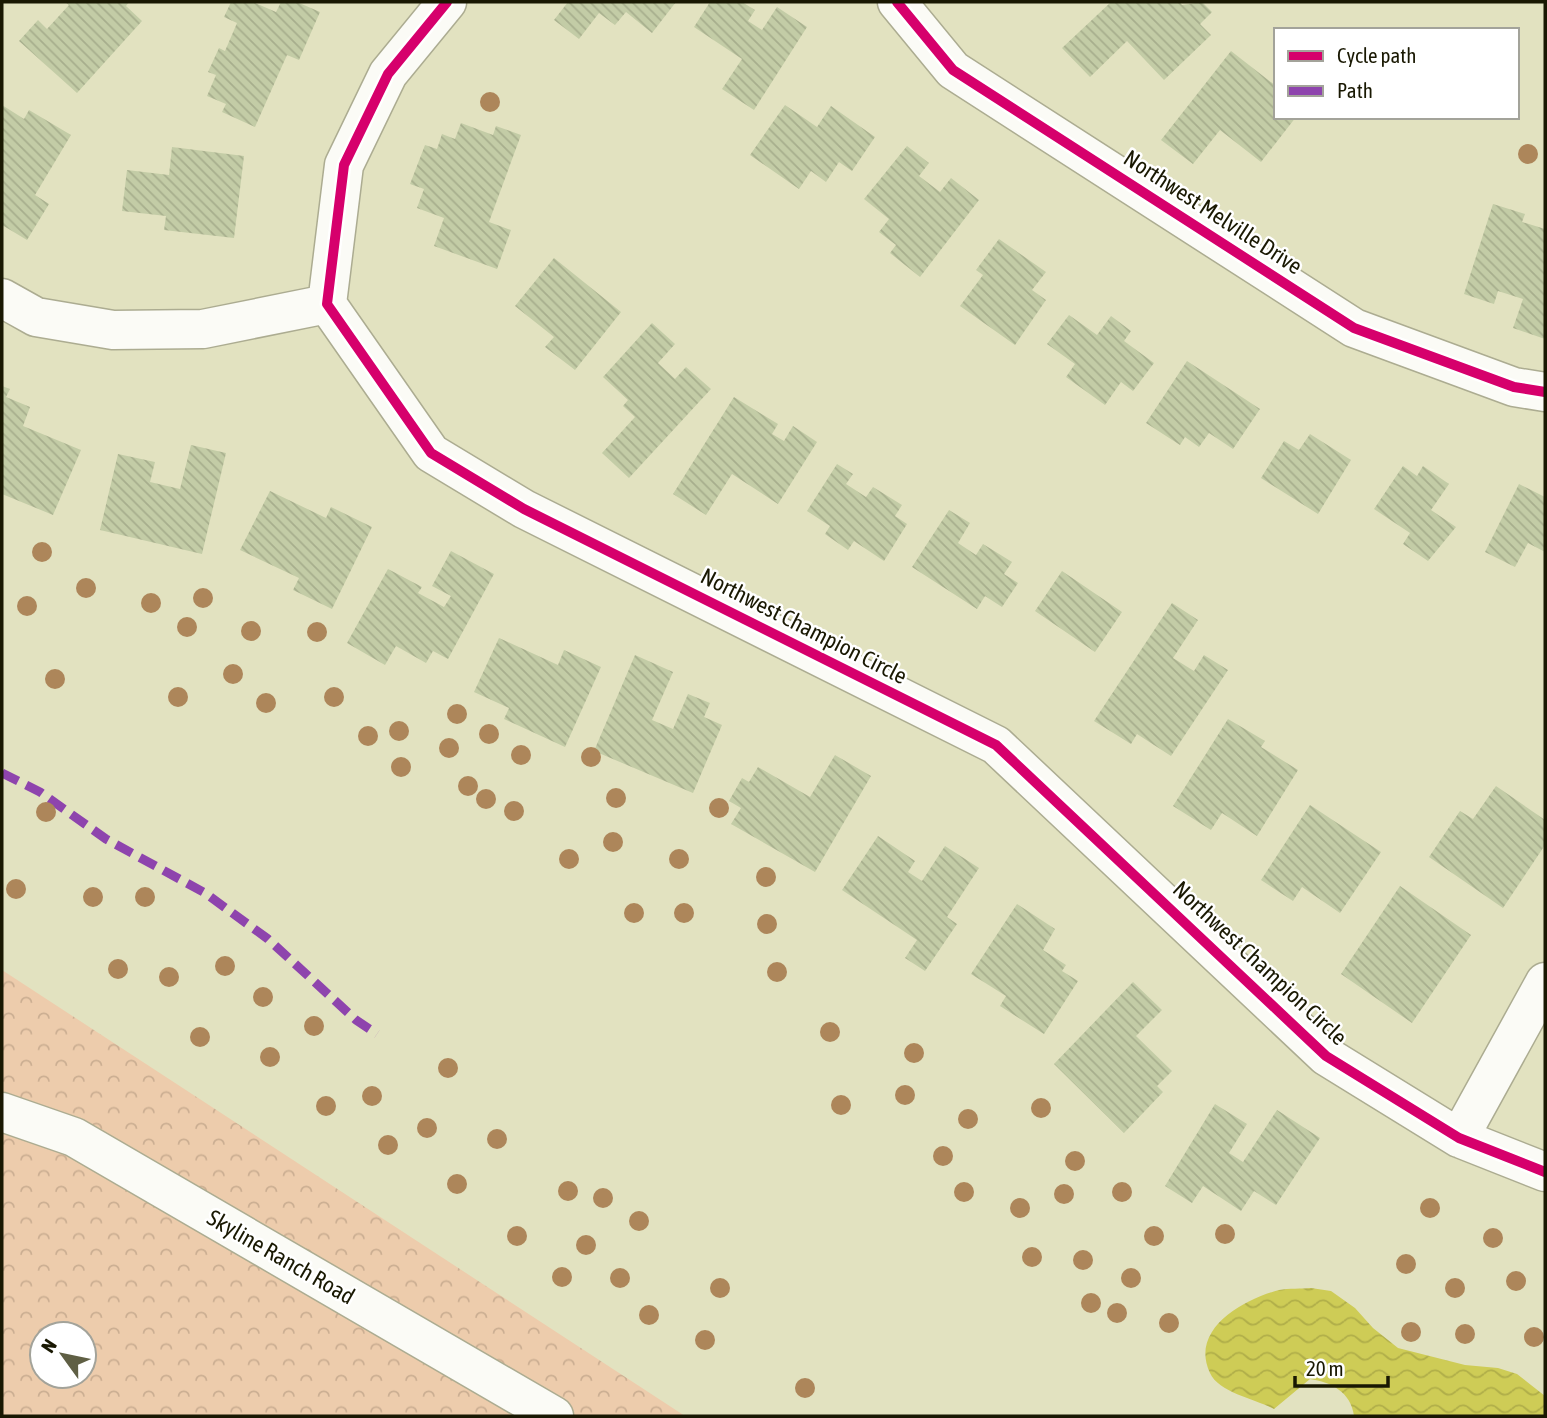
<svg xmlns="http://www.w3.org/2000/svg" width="1547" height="1418" viewBox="0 0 1547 1418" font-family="'Asap Condensed',sans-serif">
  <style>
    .forest { fill: url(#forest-crowns); fill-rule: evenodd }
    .water { fill: url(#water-waves) }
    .building { fill: url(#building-back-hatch) }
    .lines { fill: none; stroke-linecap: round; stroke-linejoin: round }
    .minor-casing { stroke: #acac91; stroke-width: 41 }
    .minor { stroke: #fbfbf6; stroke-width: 38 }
    .quiet { stroke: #8e44ad; stroke-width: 9; stroke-dasharray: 18 9; stroke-linecap: butt }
    .cycleway-casing { stroke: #fff; stroke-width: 15 }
    .cycleway { stroke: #d6006c; stroke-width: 10 }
    .tree { fill: #ad865a }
    .labels { text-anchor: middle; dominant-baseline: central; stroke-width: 5; stroke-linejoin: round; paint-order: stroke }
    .street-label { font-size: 23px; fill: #191802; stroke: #fff }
  </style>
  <defs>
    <pattern id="forest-crowns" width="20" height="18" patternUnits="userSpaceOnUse" patternTransform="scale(1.75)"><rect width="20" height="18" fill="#edccac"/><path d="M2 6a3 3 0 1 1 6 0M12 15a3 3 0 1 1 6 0" fill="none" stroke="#cbae92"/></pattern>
    <pattern id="water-waves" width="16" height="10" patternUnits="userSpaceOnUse" patternTransform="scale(1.75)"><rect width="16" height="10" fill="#cecc56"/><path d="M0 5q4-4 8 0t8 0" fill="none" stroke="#b0ae49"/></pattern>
    <pattern id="building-back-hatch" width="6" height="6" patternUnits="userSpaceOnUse" patternTransform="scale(1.75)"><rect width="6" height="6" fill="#c3cca6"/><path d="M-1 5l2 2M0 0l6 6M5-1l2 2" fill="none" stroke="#a7ae8d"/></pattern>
  </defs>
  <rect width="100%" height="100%" fill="#e2e2c0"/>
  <path class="forest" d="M2 970 685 1416H2ZM42 1334H84V1376H42Z"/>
  <path class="water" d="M1311 1288 1331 1291 1355 1308 1373 1328 1398 1348 1465 1365 1498 1368 1517 1374 1545 1396V1416H1354C1351 1392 1331 1382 1310 1379L1274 1409C1256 1399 1219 1393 1210 1373 1189 1329 1244 1299 1279 1290 1289 1288 1301 1289 1311 1288Z"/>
  <path class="building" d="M65 2H129L126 6 142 21 77 93 19 41 38 20 47 29 69 5Z
    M231 2H253L276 12 281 2H297L320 12 299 60 287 55 255 127 222 112 226 104 207 96 216 75 208 72 219 48 225 51 237 23 224 17Z
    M568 2H676L652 33 626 12 615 25 599 13 579 39 554 20Z
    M710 2H742L755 10 748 21 762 30 777 7 807 27 754 110 722 89 742 59 694 27Z
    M1111 2H1180L1182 5 1202 2 1212 12 1200 24 1211 35 1164 80 1127 41 1090 77 1062 48Z
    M1231 51 1276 86V117H1296L1261 162 1220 130 1193 164 1161 140Z
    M2 105 24 119 29 110 71 135 35 195 49 204 27 240 2 225Z
    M785 105 817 127 831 106 875 137 852 171 839 162 826 182 811 171 799 189 750 155Z
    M461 123 493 135 496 126 521 135 489 222 511 230 497 269 434 246 444 218 417 208 424 189 410 184 425 145 437 149 442 134 455 139Z
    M907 146 929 163 919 176 940 192 951 178 979 200 920 277 890 253 896 245 879 232 889 219 864 199Z
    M172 147 244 156 234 238 164 230 166 216 122 211 127 170 169 175Z
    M1493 204 1525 214 1522 222 1545 229V339L1513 328 1523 299 1498 291 1494 304 1464 294Z
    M999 239 1046 272 1032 290 1046 300 1015 345 960 306 983 275 976 270Z
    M554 258 621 312 575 370 545 347 554 337 515 306Z
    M1069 315 1097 335 1111 316 1131 331 1124 341 1154 363 1133 391 1121 382 1105 405 1066 377 1075 364 1047 344Z
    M652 323 675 344 658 363 675 379 686 367 711 389 629 478 602 453 635 417 623 406 628 400 603 377Z
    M1187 361 1260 409 1233 449 1209 433 1199 447 1185 437 1180 445 1146 423Z
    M2 386 10 389 6 397 30 407 23 426 81 450 53 515 2 494Z
    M734 397 778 424 772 434 784 441 793 426 817 442 778 504 732 474 706 515 673 494Z
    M1310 434 1351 460 1318 514 1261 478 1284 441 1299 450Z
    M191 445 226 453 202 554 100 530 118 454 155 462 150 482 180 489Z
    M837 464 853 474 846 484 866 497 873 487 902 505 895 516 907 524 884 561 854 541 848 550 825 534 830 526 807 511Z
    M1403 466 1417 476 1423 466 1449 484 1431 510 1456 527 1428 561 1403 544 1410 533 1374 509Z
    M1519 484 1545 497V552L1528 543 1515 567 1485 552Z
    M270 491 326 518 331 507 372 527 332 609 293 590 299 578 240 550Z
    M949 510 970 523 958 543 976 555 983 544 1012 562 1004 574 1018 583 1002 607 985 596 977 609 912 567Z
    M451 551 494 574 448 659 433 651 426 663 396 646 385 665 347 643 388 569 422 587 418 593 444 607 451 596 432 586Z
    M1062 571 1122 612 1095 652 1035 611Z
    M1172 603 1198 620 1173 658 1194 671 1204 655 1228 670 1171 756 1137 734 1131 744 1094 721Z
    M499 638 558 665 564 650 601 667 565 747 504 719 509 708 474 692Z
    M635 655 673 672 652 720 673 729 688 694 710 703 704 717 722 725 693 793 594 751Z
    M1228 719 1265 741 1261 747 1298 770 1257 836 1222 813 1211 830 1173 806Z
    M835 755 871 776 815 872 731 824 741 808 729 801 742 778 749 782 758 767 810 797Z
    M1496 786 1545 820V845L1503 908 1429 857 1460 811 1473 819Z
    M1310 805 1381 852 1340 913 1302 887 1293 901 1261 880Z
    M878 836 915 861 908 872 922 881 945 846 979 868 947 917 957 924 925 971 905 958 917 940 842 890Z
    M1400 886 1471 935 1412 1023 1341 974Z
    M1017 904 1055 929 1043 950 1066 965 1062 971 1078 981 1044 1034 1000 1006 1006 996 971 974Z
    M1133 982 1162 1010 1136 1036 1172 1071 1157 1086 1163 1092 1124 1133 1054 1064Z
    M1215 1104 1247 1124 1229 1153 1243 1162 1277 1110 1320 1138 1276 1205 1254 1191 1241 1211 1203 1186 1192 1203 1165 1186Z"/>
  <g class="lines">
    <defs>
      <path id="minor" d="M447 2 388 74 344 165 327 304 431 453 524 509 996 745 1326 1056 1459 1138 1545 1172
        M897 2 953 70 1354 328 1514 387 1545 392
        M2 298 36 317 113 330 203 329 327 304
        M2 1112 74 1137 554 1416
        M1459 1138 1545 982"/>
    </defs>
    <use href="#minor" class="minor-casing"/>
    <use href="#minor" class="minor"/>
    <path class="quiet" d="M2 773 40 792 106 839 205 893 268 939 356 1020 377 1034"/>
    <defs>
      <path id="cycleway" d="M447 2 388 74 344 165 327 304 431 453 524 509 996 745 1326 1056 1459 1138 1545 1172
        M897 2 953 70 1354 328 1514 387 1545 392"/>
    </defs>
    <use href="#cycleway" class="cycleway-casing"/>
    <use href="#cycleway" class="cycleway"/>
  </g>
  <g class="tree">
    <circle cx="490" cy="102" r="10"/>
    <circle cx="1528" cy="154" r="10"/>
    <circle cx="42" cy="552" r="10"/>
    <circle cx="86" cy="588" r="10"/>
    <circle cx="203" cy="598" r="10"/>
    <circle cx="151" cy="603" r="10"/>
    <circle cx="27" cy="606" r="10"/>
    <circle cx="187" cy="627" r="10"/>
    <circle cx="251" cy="631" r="10"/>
    <circle cx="317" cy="632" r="10"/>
    <circle cx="233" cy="674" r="10"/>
    <circle cx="55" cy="679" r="10"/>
    <circle cx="178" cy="697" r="10"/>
    <circle cx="334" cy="697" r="10"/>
    <circle cx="266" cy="703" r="10"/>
    <circle cx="457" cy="714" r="10"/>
    <circle cx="399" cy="731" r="10"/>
    <circle cx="489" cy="734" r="10"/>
    <circle cx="368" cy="736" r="10"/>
    <circle cx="449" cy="748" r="10"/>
    <circle cx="521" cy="755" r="10"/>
    <circle cx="591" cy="757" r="10"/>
    <circle cx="401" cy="767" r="10"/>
    <circle cx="468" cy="786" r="10"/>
    <circle cx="616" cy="798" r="10"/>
    <circle cx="486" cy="799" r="10"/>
    <circle cx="719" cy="808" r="10"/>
    <circle cx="514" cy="811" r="10"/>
    <circle cx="46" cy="812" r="10"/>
    <circle cx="613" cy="842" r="10"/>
    <circle cx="569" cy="859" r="10"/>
    <circle cx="679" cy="859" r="10"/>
    <circle cx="766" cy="877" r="10"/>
    <circle cx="16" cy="889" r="10"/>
    <circle cx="93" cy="897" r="10"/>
    <circle cx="145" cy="897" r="10"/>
    <circle cx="634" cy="913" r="10"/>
    <circle cx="684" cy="913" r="10"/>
    <circle cx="767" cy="924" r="10"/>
    <circle cx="225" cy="966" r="10"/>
    <circle cx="118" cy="969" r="10"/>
    <circle cx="777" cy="972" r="10"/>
    <circle cx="169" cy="977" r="10"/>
    <circle cx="263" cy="997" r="10"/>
    <circle cx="314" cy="1026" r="10"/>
    <circle cx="830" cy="1032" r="10"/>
    <circle cx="200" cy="1037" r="10"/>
    <circle cx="914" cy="1053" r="10"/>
    <circle cx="270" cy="1057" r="10"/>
    <circle cx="448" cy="1068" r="10"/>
    <circle cx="905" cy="1095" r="10"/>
    <circle cx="372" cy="1096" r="10"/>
    <circle cx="841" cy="1105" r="10"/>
    <circle cx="326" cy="1106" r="10"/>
    <circle cx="1041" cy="1108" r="10"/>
    <circle cx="968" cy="1119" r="10"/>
    <circle cx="427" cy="1128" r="10"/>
    <circle cx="497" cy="1139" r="10"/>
    <circle cx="388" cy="1145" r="10"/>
    <circle cx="943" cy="1156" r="10"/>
    <circle cx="1075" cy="1161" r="10"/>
    <circle cx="457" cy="1184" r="10"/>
    <circle cx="568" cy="1191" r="10"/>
    <circle cx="964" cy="1192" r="10"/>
    <circle cx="1122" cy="1192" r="10"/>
    <circle cx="1064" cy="1194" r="10"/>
    <circle cx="603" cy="1198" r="10"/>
    <circle cx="1020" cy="1208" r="10"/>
    <circle cx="1430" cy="1208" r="10"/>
    <circle cx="639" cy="1221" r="10"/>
    <circle cx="1225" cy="1234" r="10"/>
    <circle cx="517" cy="1236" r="10"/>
    <circle cx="1154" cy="1236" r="10"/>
    <circle cx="1493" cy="1238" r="10"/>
    <circle cx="586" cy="1245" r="10"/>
    <circle cx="1032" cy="1257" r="10"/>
    <circle cx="1083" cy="1260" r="10"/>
    <circle cx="1406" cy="1264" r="10"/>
    <circle cx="562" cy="1277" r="10"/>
    <circle cx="620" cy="1278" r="10"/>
    <circle cx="1131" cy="1278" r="10"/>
    <circle cx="1516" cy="1281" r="10"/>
    <circle cx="720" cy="1288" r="10"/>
    <circle cx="1455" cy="1288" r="10"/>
    <circle cx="1091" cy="1303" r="10"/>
    <circle cx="1117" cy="1313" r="10"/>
    <circle cx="649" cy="1315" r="10"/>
    <circle cx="1169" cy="1323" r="10"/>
    <circle cx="1411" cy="1332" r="10"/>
    <circle cx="1465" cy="1334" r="10"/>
    <circle cx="1534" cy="1337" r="10"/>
    <circle cx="705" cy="1340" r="10"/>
    <circle cx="805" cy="1388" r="10"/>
  </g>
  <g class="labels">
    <g class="street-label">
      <text transform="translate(1213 212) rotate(33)">Northwest Melville Drive</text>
      <text transform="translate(804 626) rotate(27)">Northwest Champion Circle</text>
      <text transform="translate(1260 963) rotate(43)">Northwest Champion Circle</text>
      <text transform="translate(281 1257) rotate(30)">Skyline Ranch Road</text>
    </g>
  </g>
  <rect width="1547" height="1418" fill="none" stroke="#191802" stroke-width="7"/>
  <rect x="1274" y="28" width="245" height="91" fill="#ffffff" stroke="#a3a39a" stroke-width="2"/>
  <rect x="1288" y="51" width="35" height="10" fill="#d6006c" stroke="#a3a39a" stroke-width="2"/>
  <text x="1337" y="63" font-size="21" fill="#191802">Cycle path</text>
  <rect x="1288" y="86" width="35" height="10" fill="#8e44ad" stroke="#a3a39a" stroke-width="2"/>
  <text x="1337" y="98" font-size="21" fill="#191802">Path</text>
  <g transform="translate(63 1355) rotate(303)"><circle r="33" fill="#ffffff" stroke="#a3a39a" stroke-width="2"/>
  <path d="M0-5L12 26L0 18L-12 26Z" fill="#5f5f44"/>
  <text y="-10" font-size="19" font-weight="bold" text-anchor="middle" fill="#191802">N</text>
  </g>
  <path d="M1295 1376v10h93v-10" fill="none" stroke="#191802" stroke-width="3.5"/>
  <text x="1306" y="1376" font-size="21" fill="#191802" stroke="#ffffff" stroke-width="5" paint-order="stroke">20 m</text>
</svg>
